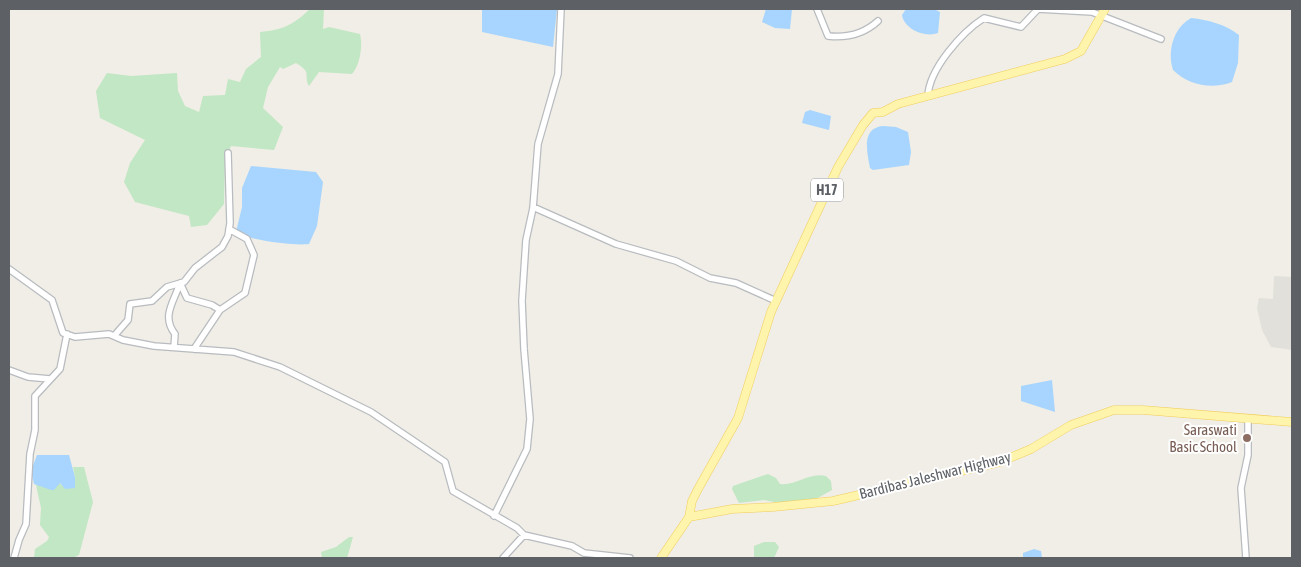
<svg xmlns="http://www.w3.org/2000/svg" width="1301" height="567" viewBox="0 0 1301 567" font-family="'Asap Condensed',sans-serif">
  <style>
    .industrial { fill: #e1e0da }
    .green { fill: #c2e7c4 }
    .water { fill: #a7d5ff }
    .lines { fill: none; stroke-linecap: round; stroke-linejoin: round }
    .minor-casing { stroke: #b8bbbf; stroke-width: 8 }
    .major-casing { stroke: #f1cd5d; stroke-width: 9 }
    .minor { stroke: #fff; stroke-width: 5.5 }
    .major { stroke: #fff4ab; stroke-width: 8 }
    .education-dot { fill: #8d6e63; stroke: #fff; stroke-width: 2 }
    .labels { text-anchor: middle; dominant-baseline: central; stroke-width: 4; stroke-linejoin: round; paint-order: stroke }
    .shield { fill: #fff; stroke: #8e9094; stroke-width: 1 }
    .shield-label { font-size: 14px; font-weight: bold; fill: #5d6166 }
    .education-label { font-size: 15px; fill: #785e54; stroke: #fff; text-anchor: end }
    .street-label { font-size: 15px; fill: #5d6166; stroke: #fff }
  </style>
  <rect width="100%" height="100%" fill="#f0eee6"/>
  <path class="industrial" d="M1274 276 1292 277V350L1271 347 1262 330 1257 308 1259 298 1273 299Z"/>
  <path class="green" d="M310 9H324L323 29 329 27 360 34C363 46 360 65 352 74L319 72 309 86C303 75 313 73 296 63L283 69 280 67 268 87 263 108 283 127 274 150 231 146 225 162 224 204 207 225 191 227 189 216 135 202 124 182 130 163 145 140 100 118 96 91 107 73 131 76 177 73 178 91 185 106 199 112 203 96 225 95 228 79 240 82 246 69 261 57 260 32C283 30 293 25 310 9Z
    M73 467H84L93 502 79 555 73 558H34L35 549 47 541 49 537 40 525 41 508 36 485 60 483 62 486 75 477Z
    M768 474 776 478 780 484C797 486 808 472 826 476L831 481 832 490 814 500 784 504 764 500 739 503 732 489 733 486Z
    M349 537H353L347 558H322L321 552 336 547Z
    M775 542 779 547 774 558H754V546L764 542Z"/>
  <path class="water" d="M482 9H557L553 47 482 32Z
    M766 9H792L790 29 775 28 762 22Z
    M906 9H934L940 12 938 33C925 38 904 29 902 15Z
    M1191 18C1208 20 1225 24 1239 35L1238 63 1232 82C1212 90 1188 85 1173 70 1167 52 1173 28 1191 18Z
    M810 110 831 116 829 130 802 123 805 112Z
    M883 126 896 127 908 132 911 152 909 165 873 170 870 168C867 152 861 128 883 126Z
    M251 166 316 172 323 182 317 226 309 244C295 246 247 240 236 232L242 207V188Z
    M1052 380 1055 412 1021 401V386Z
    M37 455H69L75 477V488L65 489 60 483 54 490H51L34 484 31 471Z
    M1034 549 1041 551 1042 558H1023V553Z"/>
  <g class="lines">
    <defs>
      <path id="minor" d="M817 9 828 36C846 38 864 34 878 21
        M928 96C929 69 962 32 984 18L1021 27 1038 9 1092 12 1161 39
        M533 207 616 244 676 261 710 278 736 283 776 301
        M9 269 52 300 63 333 75 337 109 334 123 340 154 346 234 352 280 367 371 412 445 462 453 491 517 528 524 535 572 546 584 553 630 558
        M180 283 187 298 212 305 220 310 194 349
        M220 310 245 293 254 255 247 239 229 229
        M114 336 128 320 130 304 152 301 167 287 184 282 195 268 222 247 228 236 230 223 228 153
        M174 347 175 334C161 316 174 302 180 283
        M9 370 28 377 50 379
        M494 516 527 449 530 419 524 349 522 301 526 240 533 208 538 144 558 74 561 9
        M14 558 19 540 26 524 30 454 35 430V396L60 369 67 334
        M503 558 524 535
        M1246 558 1241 488 1248 455V418"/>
      <path id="major" d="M689 517 732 509 773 507 833 501 1000 462 1031 449 1071 425 1114 410H1143L1292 422
        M661 558 689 517 692 501 698 489 738 418 771 312 838 167 863 125 873 113 883 112 898 104 1065 59 1081 51 1105 9"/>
    </defs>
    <use href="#minor" class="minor-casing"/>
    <use href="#major" class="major-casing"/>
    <use href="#minor" class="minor"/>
    <use href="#major" class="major"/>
  </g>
  <circle class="education-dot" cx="1247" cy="438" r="5"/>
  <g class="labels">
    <rect class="shield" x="811" y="178.5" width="32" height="23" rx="4"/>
    <g class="shield-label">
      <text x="827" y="190">H17</text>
    </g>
    <g class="education-label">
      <text x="1237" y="429">Saraswati<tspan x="1237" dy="17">Basic School</tspan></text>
    </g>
    <g class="street-label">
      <text transform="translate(935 475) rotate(-14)">Bardibas Jaleshwar Highway</text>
    </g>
  </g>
  <rect width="1301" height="567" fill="none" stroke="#5d6166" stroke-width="20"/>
</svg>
